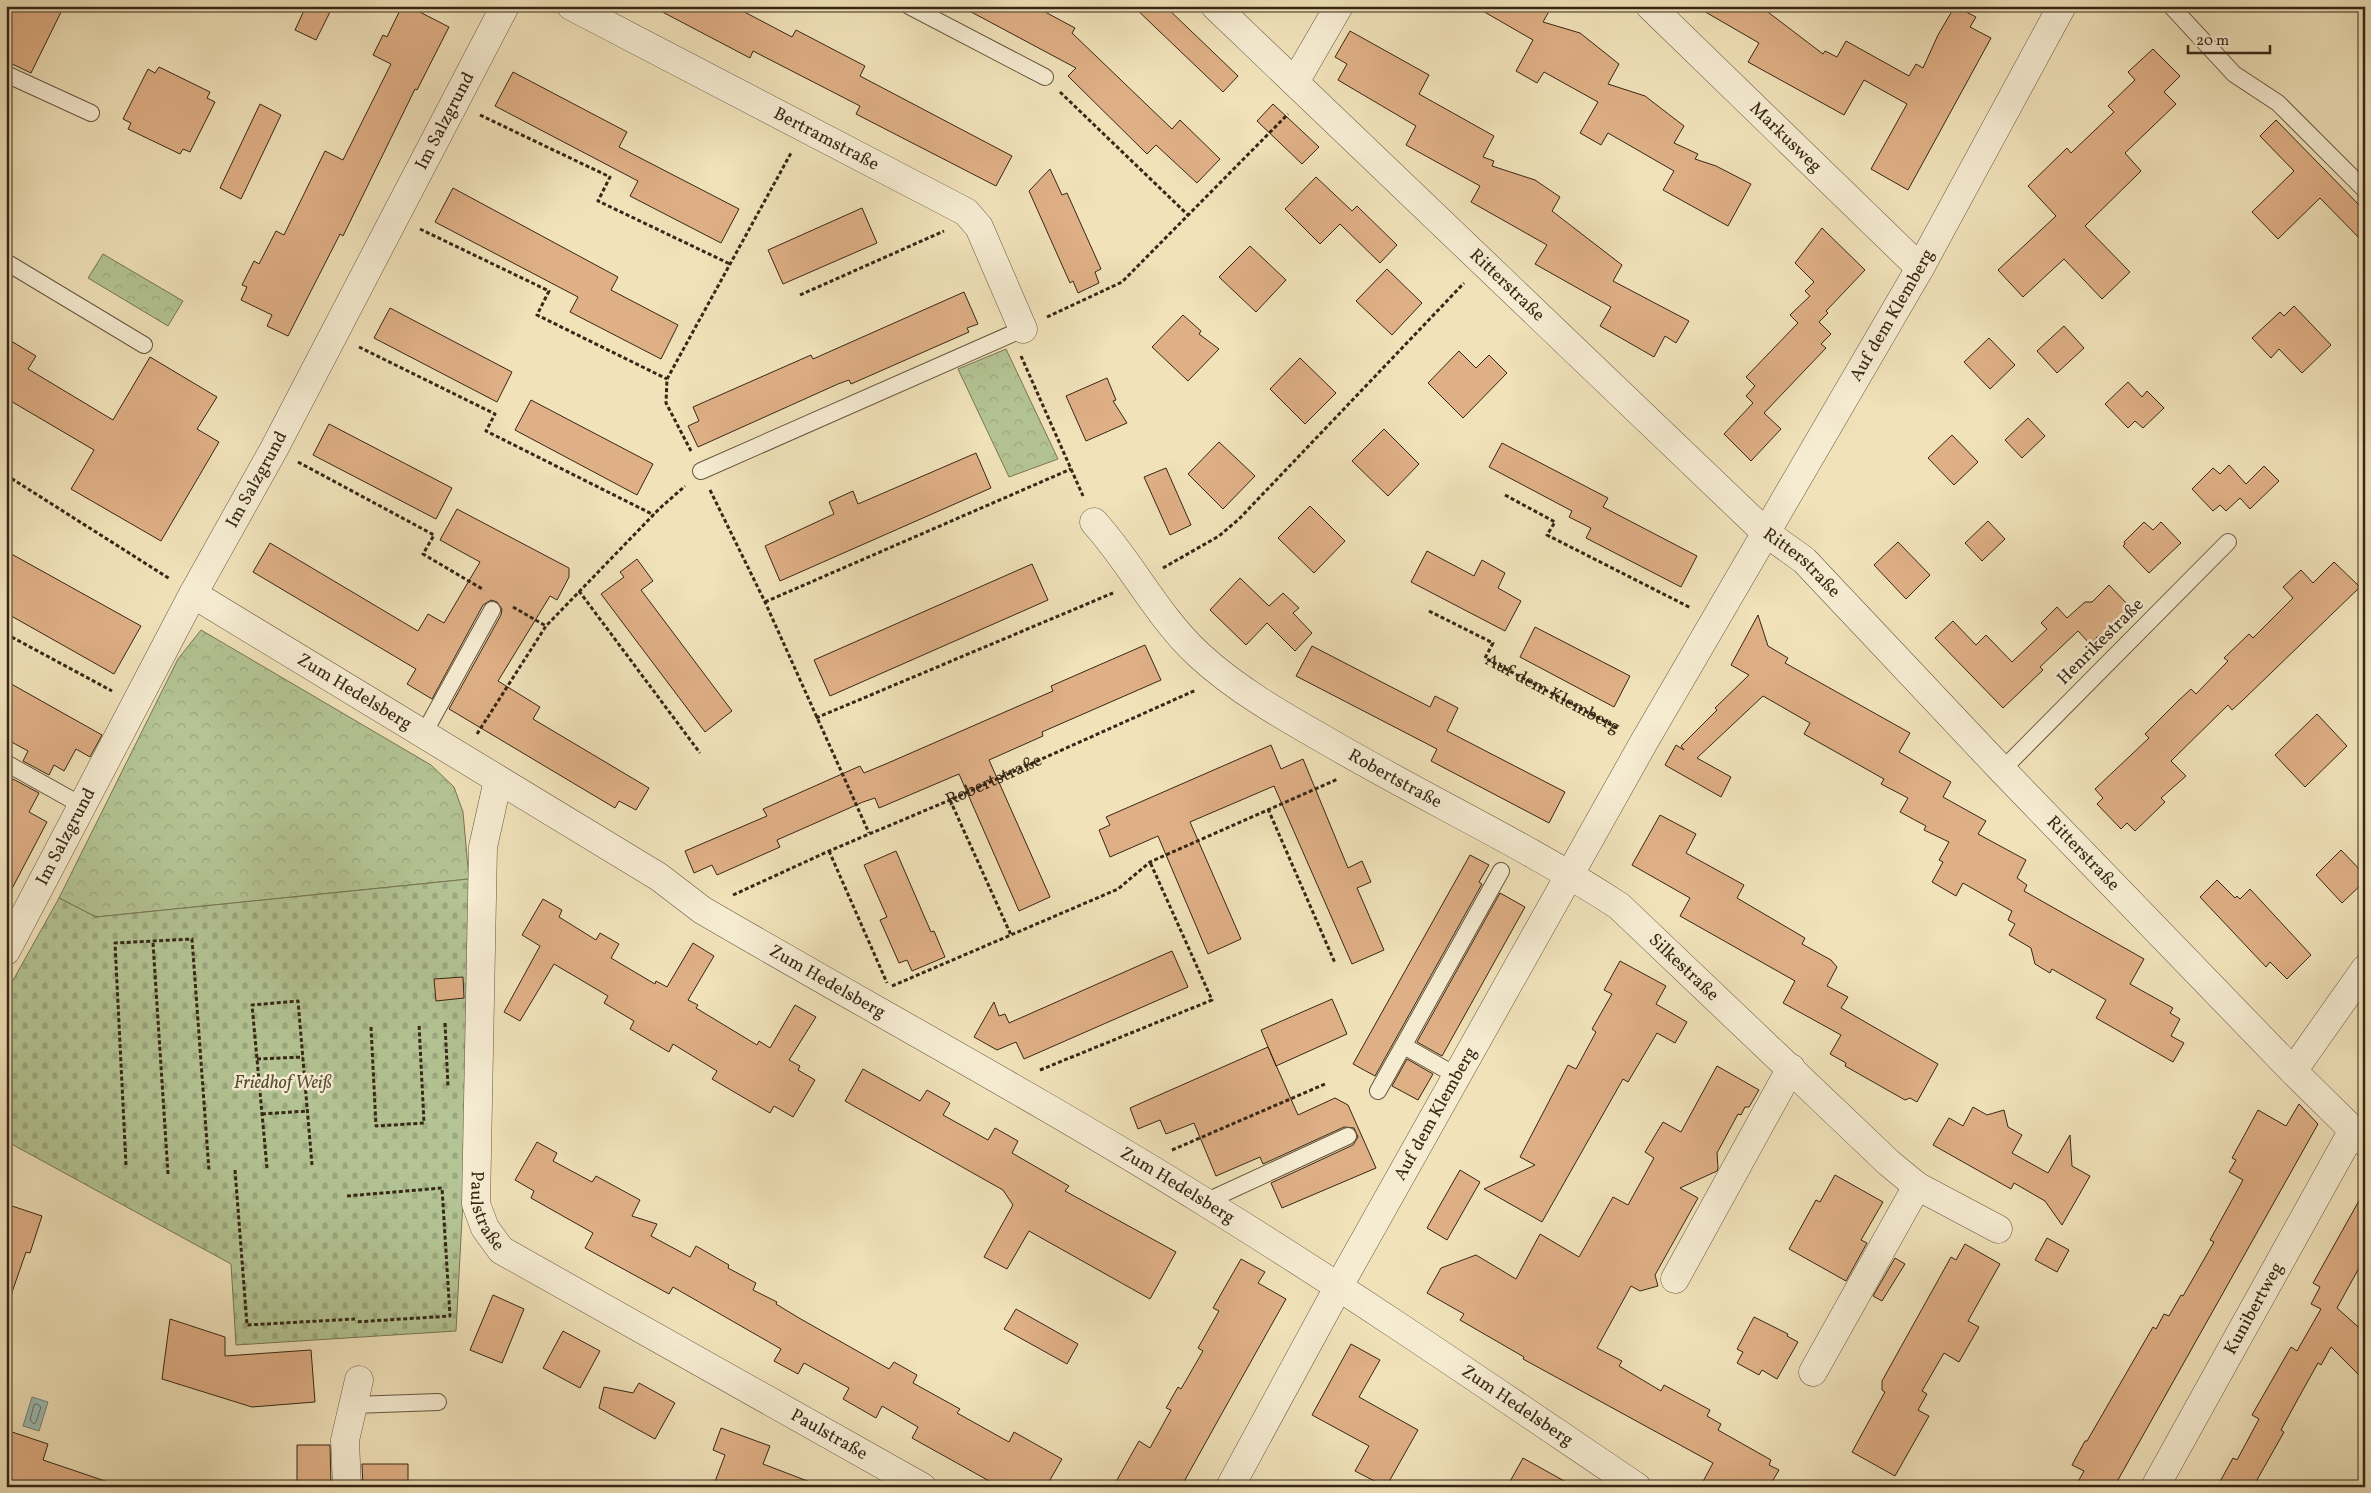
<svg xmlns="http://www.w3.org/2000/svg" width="2371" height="1493" viewBox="0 0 2371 1493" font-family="Vollkorn,serif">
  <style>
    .forest { fill: url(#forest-crowns); stroke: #767654 }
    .cemetery { fill: url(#cemetery-stones); stroke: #767654 }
    .water { fill: #9bbdb4; stroke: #738174 }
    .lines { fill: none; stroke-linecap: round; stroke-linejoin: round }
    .shore { stroke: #697264; stroke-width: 1 }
    .building { fill: #dfaf85; stroke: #372715 }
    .service-casing { stroke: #66563e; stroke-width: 18 }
    .minor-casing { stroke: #66563e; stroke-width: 29 }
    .tertiary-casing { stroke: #66563e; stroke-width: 29 }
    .path { stroke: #372715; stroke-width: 3; stroke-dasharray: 4 2.5; stroke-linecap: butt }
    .service { stroke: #f6ecd2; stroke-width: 16 }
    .minor { stroke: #f6ecd2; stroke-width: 28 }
    .tertiary { stroke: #f6ecd2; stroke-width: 28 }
    .labels { text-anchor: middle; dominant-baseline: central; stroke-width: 5; stroke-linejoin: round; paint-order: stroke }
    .street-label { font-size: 18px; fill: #372715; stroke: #f6ecd2 }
    .park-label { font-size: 18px; font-style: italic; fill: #564e35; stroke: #f6ecd2 }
  </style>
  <defs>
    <pattern id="forest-crowns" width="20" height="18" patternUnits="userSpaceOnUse" patternTransform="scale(1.25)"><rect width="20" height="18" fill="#b4c494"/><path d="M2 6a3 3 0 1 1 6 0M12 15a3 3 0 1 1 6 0" fill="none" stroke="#9ba87f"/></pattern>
    <pattern id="cemetery-stones" width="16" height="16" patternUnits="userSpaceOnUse" patternTransform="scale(1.25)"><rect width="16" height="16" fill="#b4c494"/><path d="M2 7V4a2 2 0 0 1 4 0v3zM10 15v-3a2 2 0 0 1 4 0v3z" fill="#9ba87f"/></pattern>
  </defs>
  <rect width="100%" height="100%" fill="#f1e2ba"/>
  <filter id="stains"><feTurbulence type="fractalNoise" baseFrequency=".004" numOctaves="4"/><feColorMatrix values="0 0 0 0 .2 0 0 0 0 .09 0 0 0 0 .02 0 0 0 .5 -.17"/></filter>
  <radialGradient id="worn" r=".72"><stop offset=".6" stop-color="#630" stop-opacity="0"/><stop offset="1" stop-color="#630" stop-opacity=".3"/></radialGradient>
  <path class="forest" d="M103 254 183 301 168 326 88 278Z
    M1006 349 1058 459 1009 477 958 369Z
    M201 630 431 765 454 787 463 812 469 879 96 917 59 898 178 659Z"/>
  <path class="cemetery" d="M469 879 467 1125 456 1331 236 1345 231 1264 6 1141V993L59 898 96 917Z"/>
  <path class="water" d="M32 1397 48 1402 39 1431 23 1426Z"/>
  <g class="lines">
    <path class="shore" d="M37 1404 41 1407 36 1422 34 1424 30 1420 34 1405Z"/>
  </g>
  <path class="building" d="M6 6H64L31 73 6 61Z
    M306 6H333L316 40 295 30Z
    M402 6H408L449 27 417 90 415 89 343 236 340 234 288 336 267 326 272 315 241 300 247 287 242 285 254 261 259 264 276 231 284 235 325 151 343 160 391 64 373 55 383 35 387 37Z
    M651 6H733L792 37 796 30 865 66 860 76 1012 156 996 186 856 114 860 106 753 51 750 58Z
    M960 6H1034L1075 28 1072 33 1172 129 1180 120 1220 159 1197 183 1156 145 1147 154 1068 76 1076 68Z
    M1133 6H1165L1238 76 1223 92Z
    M1474 6H1552L1543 22 1580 33 1619 64 1608 84 1645 96 1684 126 1674 143 1698 154 1695 159 1716 166 1751 184 1728 226 1663 190 1674 171 1608 133 1601 145 1580 133 1598 102 1544 72 1537 83 1516 71 1533 40Z
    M1695 6H1760L1823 54 1825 51 1837 57 1846 41 1909 76 1916 64 1923 68 1938 35 1955 6 1976 17 1970 27 1991 38 1908 190 1871 169 1907 104 1864 80 1844 115 1748 62 1759 43Z
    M1350 31 1429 75 1419 94 1494 136 1483 157 1494 161 1492 166 1535 180 1560 197 1552 211 1622 265 1613 281 1689 321 1676 343 1665 336 1654 357 1600 326 1611 307 1535 264 1547 245 1471 202 1480 186 1406 145 1416 126 1338 80 1347 64 1335 57Z
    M2153 49 2180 76 2164 92 2176 104 2125 153 2141 171 2085 226 2130 272 2102 299 2064 259 2023 297 1998 270 2056 216 2028 186 2067 148 2071 153 2114 112 2108 106 2135 80 2128 72Z
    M159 67 210 92 207 98 215 102 190 152 183 149 180 154 128 129 131 123 123 119 148 69 155 73Z
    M513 72 627 132 619 147 739 209 721 243 630 196 638 181 495 106Z
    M260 104 281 115 241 199 220 188Z
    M1273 104 1319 147 1302 164 1257 121Z
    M2276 120 2365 211V244L2320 198 2278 239 2252 212 2294 171 2260 136Z
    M1050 169 1062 195 1067 193 1101 269 1095 272 1099 283 1078 293 1073 281 1070 283 1029 191Z
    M1316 177 1352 211 1357 206 1397 245 1380 263 1340 224 1320 244 1285 209Z
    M453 188 618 277 611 290 678 325 661 359 570 312 578 297 435 222Z
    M862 208 877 243 783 284 768 250Z
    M1822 228 1865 270 1826 311 1828 313 1819 322 1831 334 1821 344 1826 348 1764 413 1781 429 1751 461 1724 434 1753 403 1746 396 1755 386 1746 377 1798 323 1790 315 1810 296 1805 291 1814 282 1795 263Z
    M1250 246 1286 280 1256 312 1219 277Z
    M1387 269 1422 303 1392 335 1356 301Z
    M964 292 978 324 967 328 969 332 851 384 849 380 838 384 698 447 688 426 699 421 693 407 811 355 813 359Z
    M2294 306 2331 345 2302 373 2279 349 2271 358 2252 338 2280 312 2284 316Z
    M390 308 512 372 497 402 374 338Z
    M1183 315 1201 331 1199 334 1219 349 1188 381 1152 347Z
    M2064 326 2084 348 2057 373 2037 351Z
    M6 338 36 356 28 369 113 420 150 357 217 397 197 429 219 442 161 541 71 489 94 450 9 400 6 404Z
    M1989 338 2015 365 1990 389 1964 362Z
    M1459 351 1476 368 1489 355 1507 373 1463 418 1428 383Z
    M1300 358 1336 393 1305 424 1270 389Z
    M1107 378 1116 400 1113 401 1127 423 1086 441 1066 396Z
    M2128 382 2142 397 2147 391 2164 408 2143 428 2135 421 2128 428 2105 404Z
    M531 400 653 464 637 495 515 430Z
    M2028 418 2045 436 2022 458 2005 440Z
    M329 424 452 488 436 519 313 455Z
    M1384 429 1419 464 1388 496 1352 461Z
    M1952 435 1978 462 1954 485 1928 458Z
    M1219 442 1255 476 1223 509 1188 474Z
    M1502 443 1608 498 1603 507 1697 556 1681 587 1586 538 1591 528 1569 517 1572 511 1489 467Z
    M976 453 991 488 780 581 765 546 834 514 829 502 853 491 858 504Z
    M2229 465 2246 484 2264 466 2279 481 2250 509 2240 498 2226 511 2220 505 2213 511 2192 489 2213 468 2220 474Z
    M1166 468 1191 525 1170 535 1144 477Z
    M1310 506 1345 541 1314 573 1278 538Z
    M457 509 569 568V577L557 600 550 596 498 681 540 707 533 719 649 788 636 810 619 801 615 808 449 709 501 615 502 609 497 602 491 600 483 605 432 699 407 684 416 669 253 572 270 543 418 631 428 614 444 623 480 562 440 540Z
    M1988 521 2005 539 1982 561 1965 543Z
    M2144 522 2153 530 2161 522 2181 543 2149 573 2123 546 2125 544 2124 542Z
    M1898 542 1930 575 1906 599 1874 565Z
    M6 551 141 626 114 674 6 613Z
    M1427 551 1474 576 1482 560 1505 573 1498 588 1521 601 1505 631 1411 582Z
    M637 559 653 581 641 590 732 711 705 732 601 594 624 577 620 572Z
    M2334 562 2360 587 2243 700 2232 710 2228 705 2171 761 2186 776 2161 798 2165 802 2135 831 2127 823 2121 829 2097 804 2103 798 2095 789 2149 738 2145 734 2178 701 2191 689 2196 694 2228 661 2224 658 2249 634 2253 638 2293 598 2283 587 2301 570 2313 583Z
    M1032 564 1048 600 830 696 814 660Z
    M1240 578 1269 606 1283 593 1299 608 1293 613 1312 633 1295 651 1267 623 1246 645 1210 610Z
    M2109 585 2130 607 2113 623V628L2105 636 2099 635 2090 644 2078 631 2040 667 2043 670 2003 708 1935 638 1953 621 1976 645 1986 635 2012 662 2047 629 2041 623 2057 607 2067 618 2085 602H2092Z
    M1758 615 1768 646 1788 658 1785 663 1910 733 1899 752 1951 782 1943 797 1986 821 1978 834 2026 860 2017 878 2027 885 2024 891 2144 959 2130 984 2173 1008 2170 1013 2180 1019 2171 1036 2184 1043 2173 1062 2096 1018 2106 1000 2052 969 2050 973 2035 964 2031 948 2009 935 2015 924 2008 920 2012 911 1963 883 1956 896 1932 882 1943 862 1939 860 1949 842 1924 830 1926 826 1900 812 1908 798 1881 784 1884 779 1804 734 1810 723 1763 696 1697 758 1731 777 1721 797 1665 765 1676 745 1684 750 1681 746 1717 710 1715 708 1749 675 1731 665Z
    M1535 627 1630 676 1614 707 1520 657Z
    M1145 645 1161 680 1042 732 1043 736 989 760 1050 897 1019 911 959 774 879 808 875 798 863 802 777 840 780 847 717 875 712 865 694 873 685 851 767 816 763 809 860 766 864 773 888 763 1053 691 1051 686Z
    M1312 646 1430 707 1435 696 1458 708 1447 731 1565 792 1549 823 1431 761 1437 749 1296 676Z
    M6 681 102 735 90 757 76 749 64 771 54 765 49 775 23 761 28 751 6 739Z
    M2317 714 2347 746 2305 787 2275 755Z
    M1271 745 1281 769 1303 759 1348 868 1362 861 1371 882 1357 888 1384 950 1352 964 1274 786 1190 822 1241 939 1208 954 1158 836 1110 857 1099 830 1110 825 1106 817Z
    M13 779 39 793 29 812 47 822 6 900V793Z
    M1660 815 1696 834 1686 853 1744 885 1737 898 1805 938 1802 944 1831 960 1837 967 1827 986 1848 997 1841 1008 1938 1064 1917 1102 1910 1098 1905 1100 1845 1066 1846 1063 1830 1054 1841 1035 1783 1003 1795 981 1680 916 1690 898 1632 865Z
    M2341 850 2365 875V881L2342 903 2316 875Z
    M896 851 931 932 934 931 945 957 912 971 907 960 899 963 880 920 887 917 864 865Z
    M1470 855 1489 865 1479 882 1482 884 1375 1076 1353 1064Z
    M2217 880 2235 898 2237 896 2240 899 2250 889 2311 955 2287 979 2270 962 2266 967 2200 897Z
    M1500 893 1525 907 1442 1056 1417 1042Z
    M543 899 562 910 559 917 596 940 600 933 619 944 611 958 655 984 656 981 667 987 693 943 714 956 688 1000 698 1005 696 1008 757 1045 759 1041 770 1048 795 1005 816 1017 789 1060 800 1066 798 1070 815 1080 793 1117 774 1106 770 1113 712 1079 717 1071 673 1044 669 1052 630 1029 634 1021 604 1003 608 996 554 964 520 1021 504 1012 540 946 522 935Z
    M1172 951 1188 987 1024 1059 1016 1042 997 1050 974 1037 994 1002 999 1016 1005 1014 1009 1023Z
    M1620 961 1666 986 1656 1004 1687 1022 1675 1043 1657 1033 1628 1082 1623 1079 1542 1222 1484 1189 1535 1165 1520 1157 1568 1065 1576 1069 1596 1032 1592 1029 1612 994 1604 990Z
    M463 977 464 998 436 1001 434 979Z
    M1332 999 1347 1034 1276 1066 1261 1030Z
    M1268 1047 1298 1115 1335 1098 1348 1105 1376 1168 1282 1208 1271 1183 1353 1145 1358 1137 1354 1128 1344 1127 1263 1164 1260 1157 1216 1176 1194 1123 1166 1134 1160 1120 1138 1129 1130 1108Z
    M1407 1059 1433 1074 1418 1100 1392 1086Z
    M1717 1066 1759 1090 1749 1107H1745L1741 1115 1738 1114 1717 1153 1718 1168 1717 1171 1680 1188 1698 1198 1655 1275 1658 1286 1640 1291 1631 1286 1597 1348 1622 1361 1619 1366 1661 1391 1664 1385 1710 1410 1707 1416 1721 1424 1718 1430 1771 1460 1769 1465 1779 1470 1769 1487H1700L1713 1463 1523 1359 1524 1357 1460 1320 1464 1314 1427 1293 1441 1268 1476 1255 1516 1279 1540 1234 1579 1257 1613 1197 1628 1205 1654 1158 1645 1152 1663 1122 1681 1132Z
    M863 1069 920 1101 927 1090 950 1103 943 1115 988 1140 995 1128 1018 1141 1012 1153 1069 1186 1065 1191 1176 1252 1150 1299 1029 1231 1007 1269 984 1257 1013 1205 1003 1190 845 1101Z
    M2299 1104 2318 1124 2114 1487H2075L2084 1471 2072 1465 2085 1441H2087L2153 1327 2156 1329 2164 1314 2169 1316 2181 1295 2183 1296 2214 1242 2210 1240 2243 1180 2229 1172 2236 1160 2232 1158 2258 1110 2286 1126Z
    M1973 1107 1987 1115 2004 1110 2008 1127 2022 1135 2012 1153 2048 1173 2070 1135 2072 1166 2090 1176 2062 1225 2045 1201 2014 1183 2011 1189 1933 1145 1949 1118 1963 1126Z
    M537 1142 557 1153 553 1161 592 1182 596 1176 640 1200 632 1216 657 1224 651 1236 690 1257 696 1246 729 1265 728 1268 756 1283 753 1290 777 1302 776 1304 799 1318 889 1369 894 1362 917 1375 913 1383 960 1409 957 1413 1009 1442 1014 1432 1062 1459 1046 1487H1000L912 1438 918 1427 882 1406 876 1418 843 1399 849 1388 804 1363 798 1374 774 1361 781 1349 673 1287 669 1294 585 1248 593 1233 531 1198 534 1191 515 1180Z
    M1460 1170 1480 1182 1447 1240 1427 1228Z
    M1835 1175 1883 1202 1861 1240 1867 1243 1846 1281 1789 1249 1816 1200 1820 1202Z
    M2365 1190V1257L2337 1308 2365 1333V1381L2331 1347 2321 1365 2318 1363 2299 1397 2281 1430 2284 1432 2253 1487H2217L2233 1458 2237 1460 2259 1419 2252 1415 2291 1347 2297 1351 2321 1309 2311 1304 2320 1287 2313 1283Z
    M6 1204 42 1216 30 1253 26 1252 10 1298H6Z
    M2047 1238 2069 1250 2057 1272 2035 1260Z
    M1965 1244 2000 1264 1968 1321 1979 1327 1959 1362 1944 1353 1922 1391 1927 1394 1918 1410 1929 1416 1895 1476 1852 1452 1885 1392 1882 1390V1381L1951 1257 1956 1260Z
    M1895 1258 1905 1264 1882 1301 1873 1296Z
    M1241 1259 1265 1272 1258 1283 1286 1299 1221 1415 1181 1487H1113L1139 1441 1150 1448 1171 1410 1166 1408 1178 1387 1181 1389 1203 1351 1198 1348 1219 1311 1213 1308Z
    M493 1295 524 1309 502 1363 470 1350Z
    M1016 1309 1078 1344 1067 1364 1004 1329Z
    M1754 1317 1788 1334 1787 1336 1798 1342 1777 1379 1762 1370 1759 1375 1737 1363 1743 1352 1737 1349Z
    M170 1319 225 1337V1356L311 1350 315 1402 252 1407 162 1379Z
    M563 1331 600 1351 580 1388 543 1368Z
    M1351 1344 1380 1360 1359 1397 1418 1430 1386 1487 1355 1471 1369 1446 1312 1415Z
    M639 1383 675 1403 655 1439 599 1408 604 1387 633 1393Z
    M721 1428 770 1446 763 1464 818 1485 817 1487H713L725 1455 713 1450Z
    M6 1430 48 1444 43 1460 111 1483V1487H6Z
    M297 1445H330L331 1487H297Z
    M1523 1458 1575 1487H1507Z
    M362 1464H408V1487H363Z"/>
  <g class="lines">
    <defs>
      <path id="service" d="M909 6 1045 77
        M2171 6 2234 74 2278 103 2365 190
        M6 74 91 113
        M6 262 144 345
        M701 471 1023 329
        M423 735 492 610
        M6 763 81 805
        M2002 770 2228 542
        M1404 1046 1457 1076
        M1378 1091 1501 871
        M1205 1202 1348 1136
        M353 1405 438 1402"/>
      <g id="minor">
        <path id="s3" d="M571 6 966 212 979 227 1023 329"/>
        <path id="s4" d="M1215 6 1766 533 1804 560 2002 770 2293 1071 2365 1142"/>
        <path id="s5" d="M1650 6 1920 268"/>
        <path d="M1295 82 1339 6"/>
        <path id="s6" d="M1094 522C1132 564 1157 616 1199 655 1237 690 1283 716 1327 741 1424 798 1526 845 1619 906L1889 1163 1917 1186 1998 1229"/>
        <path id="s7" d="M193 594 659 877 702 910C870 1008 1042 1101 1208 1204 1354 1294 1495 1391 1637 1487"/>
        <path id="s8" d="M498 780 483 847 476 1204 485 1228 501 1250 922 1487"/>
        <path id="s9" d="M6 951 193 594 274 449 505 6"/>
        <path d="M2293 1071 2365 969"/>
        <path d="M1675 1279 1791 1068"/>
        <path d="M1813 1372 1917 1186"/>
        <path d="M347 1487 345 1440 359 1380"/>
        <path id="s10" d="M2155 1487 2353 1130"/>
      </g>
      <g id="tertiary">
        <path id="s11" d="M1230 1487 1339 1286 1644 742 1920 268 2062 6"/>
      </g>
    </defs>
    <use href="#service" class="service-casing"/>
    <use href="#minor" class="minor-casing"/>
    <use href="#tertiary" class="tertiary-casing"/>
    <g class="path">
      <path d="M1060 92 1189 216"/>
      <path d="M480 115 610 177 598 201 730 264"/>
      <path d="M420 229 549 291 537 315 667 379"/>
      <path d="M800 295 944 231"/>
      <path d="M1047 317 1122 282 1288 114"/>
      <path d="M359 347 495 414 486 431 654 515"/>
      <path d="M1021 356 1083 496"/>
      <path d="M691 451 666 403 667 379 791 153"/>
      <path d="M298 462 434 535 423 554 484 590"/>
      <path d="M6 475 170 579"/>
      <path d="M710 490 765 602 869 833"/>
      <path d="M1505 495 1555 522 1547 535 1691 608"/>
      <path d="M1163 568 1219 536 1239 519 1464 283"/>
      <path d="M579 591 700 753"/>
      <path d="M765 602 1071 469"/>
      <path d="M513 607 546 626"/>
      <path id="s1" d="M1429 611 1493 643 1485 658 1619 729"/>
      <path d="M6 634 112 691"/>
      <path d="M816 718 1113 593"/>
      <path d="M477 734 546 626 659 509 685 486"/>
      <path d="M950 800 1011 935"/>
      <path d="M1268 809 1335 963"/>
      <path d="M829 851 887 983"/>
      <path id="s2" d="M733 895 829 851 950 800 1196 690"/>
      <path d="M153 943 168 1174"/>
      <path d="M892 986 1118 889 1150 862 1338 779"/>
      <path d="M445 1023 448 1087"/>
      <path d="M371 1027 376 1126 424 1123 419 1024"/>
      <path d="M257 1059 303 1057"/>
      <path d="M1040 1070 1212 1000 1150 862"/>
      <path d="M262 1114 307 1111"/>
      <path d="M1172 1150 1325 1084"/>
      <path d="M126 1165 115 943 192 939 209 1171"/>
      <path d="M267 1168 252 1005 298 1001 312 1165"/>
      <path d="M235 1170 247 1325 355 1319"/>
      <path d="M347 1196 442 1188 450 1316 355 1322"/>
    </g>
    <use href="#service" class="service"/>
    <use href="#minor" class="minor"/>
    <use href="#tertiary" class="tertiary"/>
  </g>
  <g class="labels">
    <g class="street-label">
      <text stroke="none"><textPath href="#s9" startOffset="939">Im Salzgrund</textPath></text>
      <text stroke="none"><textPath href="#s5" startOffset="189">Markusweg</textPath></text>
      <text stroke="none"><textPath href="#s3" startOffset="288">Bertramstraße</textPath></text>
      <text stroke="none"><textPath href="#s4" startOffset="404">Ritterstraße</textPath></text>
      <text stroke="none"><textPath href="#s11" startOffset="1346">Auf dem Klemberg</textPath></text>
      <text stroke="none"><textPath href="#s9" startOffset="534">Im Salzgrund</textPath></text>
      <text stroke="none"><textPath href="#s4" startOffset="809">Ritterstraße</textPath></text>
      <text transform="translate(2101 642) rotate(-45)">Henrikestraße</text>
      <text stroke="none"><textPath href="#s1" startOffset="165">Auf dem Klemberg</textPath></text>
      <text stroke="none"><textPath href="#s7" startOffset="189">Zum Hedelsberg</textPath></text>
      <text stroke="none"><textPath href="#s6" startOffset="402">Robertstraße</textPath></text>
      <text stroke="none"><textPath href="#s2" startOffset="285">Robertstraße</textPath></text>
      <text stroke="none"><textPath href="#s9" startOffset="129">Im Salzgrund</textPath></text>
      <text stroke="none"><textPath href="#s4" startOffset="1214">Ritterstraße</textPath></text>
      <text stroke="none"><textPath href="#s6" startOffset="749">Silkestraße</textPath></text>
      <text stroke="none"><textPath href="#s7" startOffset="744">Zum Hedelsberg</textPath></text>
      <text stroke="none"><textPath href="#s11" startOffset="426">Auf dem Klemberg</textPath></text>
      <text stroke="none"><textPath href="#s7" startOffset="1149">Zum Hedelsberg</textPath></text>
      <text stroke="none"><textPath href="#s8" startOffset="435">Paulstraße</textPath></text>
      <text stroke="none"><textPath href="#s10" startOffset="204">Kunibertweg</textPath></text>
      <text stroke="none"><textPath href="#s7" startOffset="1554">Zum Hedelsberg</textPath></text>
      <text stroke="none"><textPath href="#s8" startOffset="855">Paulstraße</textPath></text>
    </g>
    <g class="park-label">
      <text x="283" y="1083">Friedhof Weiß</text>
    </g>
  </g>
  <rect width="2371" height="1493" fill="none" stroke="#f1e2ba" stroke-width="25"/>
  <rect x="8" y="8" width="2356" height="1478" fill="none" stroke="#372715" stroke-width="2.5"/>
  <rect x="12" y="12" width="2346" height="1468" fill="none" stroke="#372715"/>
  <path d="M2188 45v8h82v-8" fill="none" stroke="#372715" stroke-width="2.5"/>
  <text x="2196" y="45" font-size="15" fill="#372715" stroke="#f6ecd2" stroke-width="4" paint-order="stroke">20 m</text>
  <rect width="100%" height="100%" filter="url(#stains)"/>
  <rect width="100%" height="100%" fill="url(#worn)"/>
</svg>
